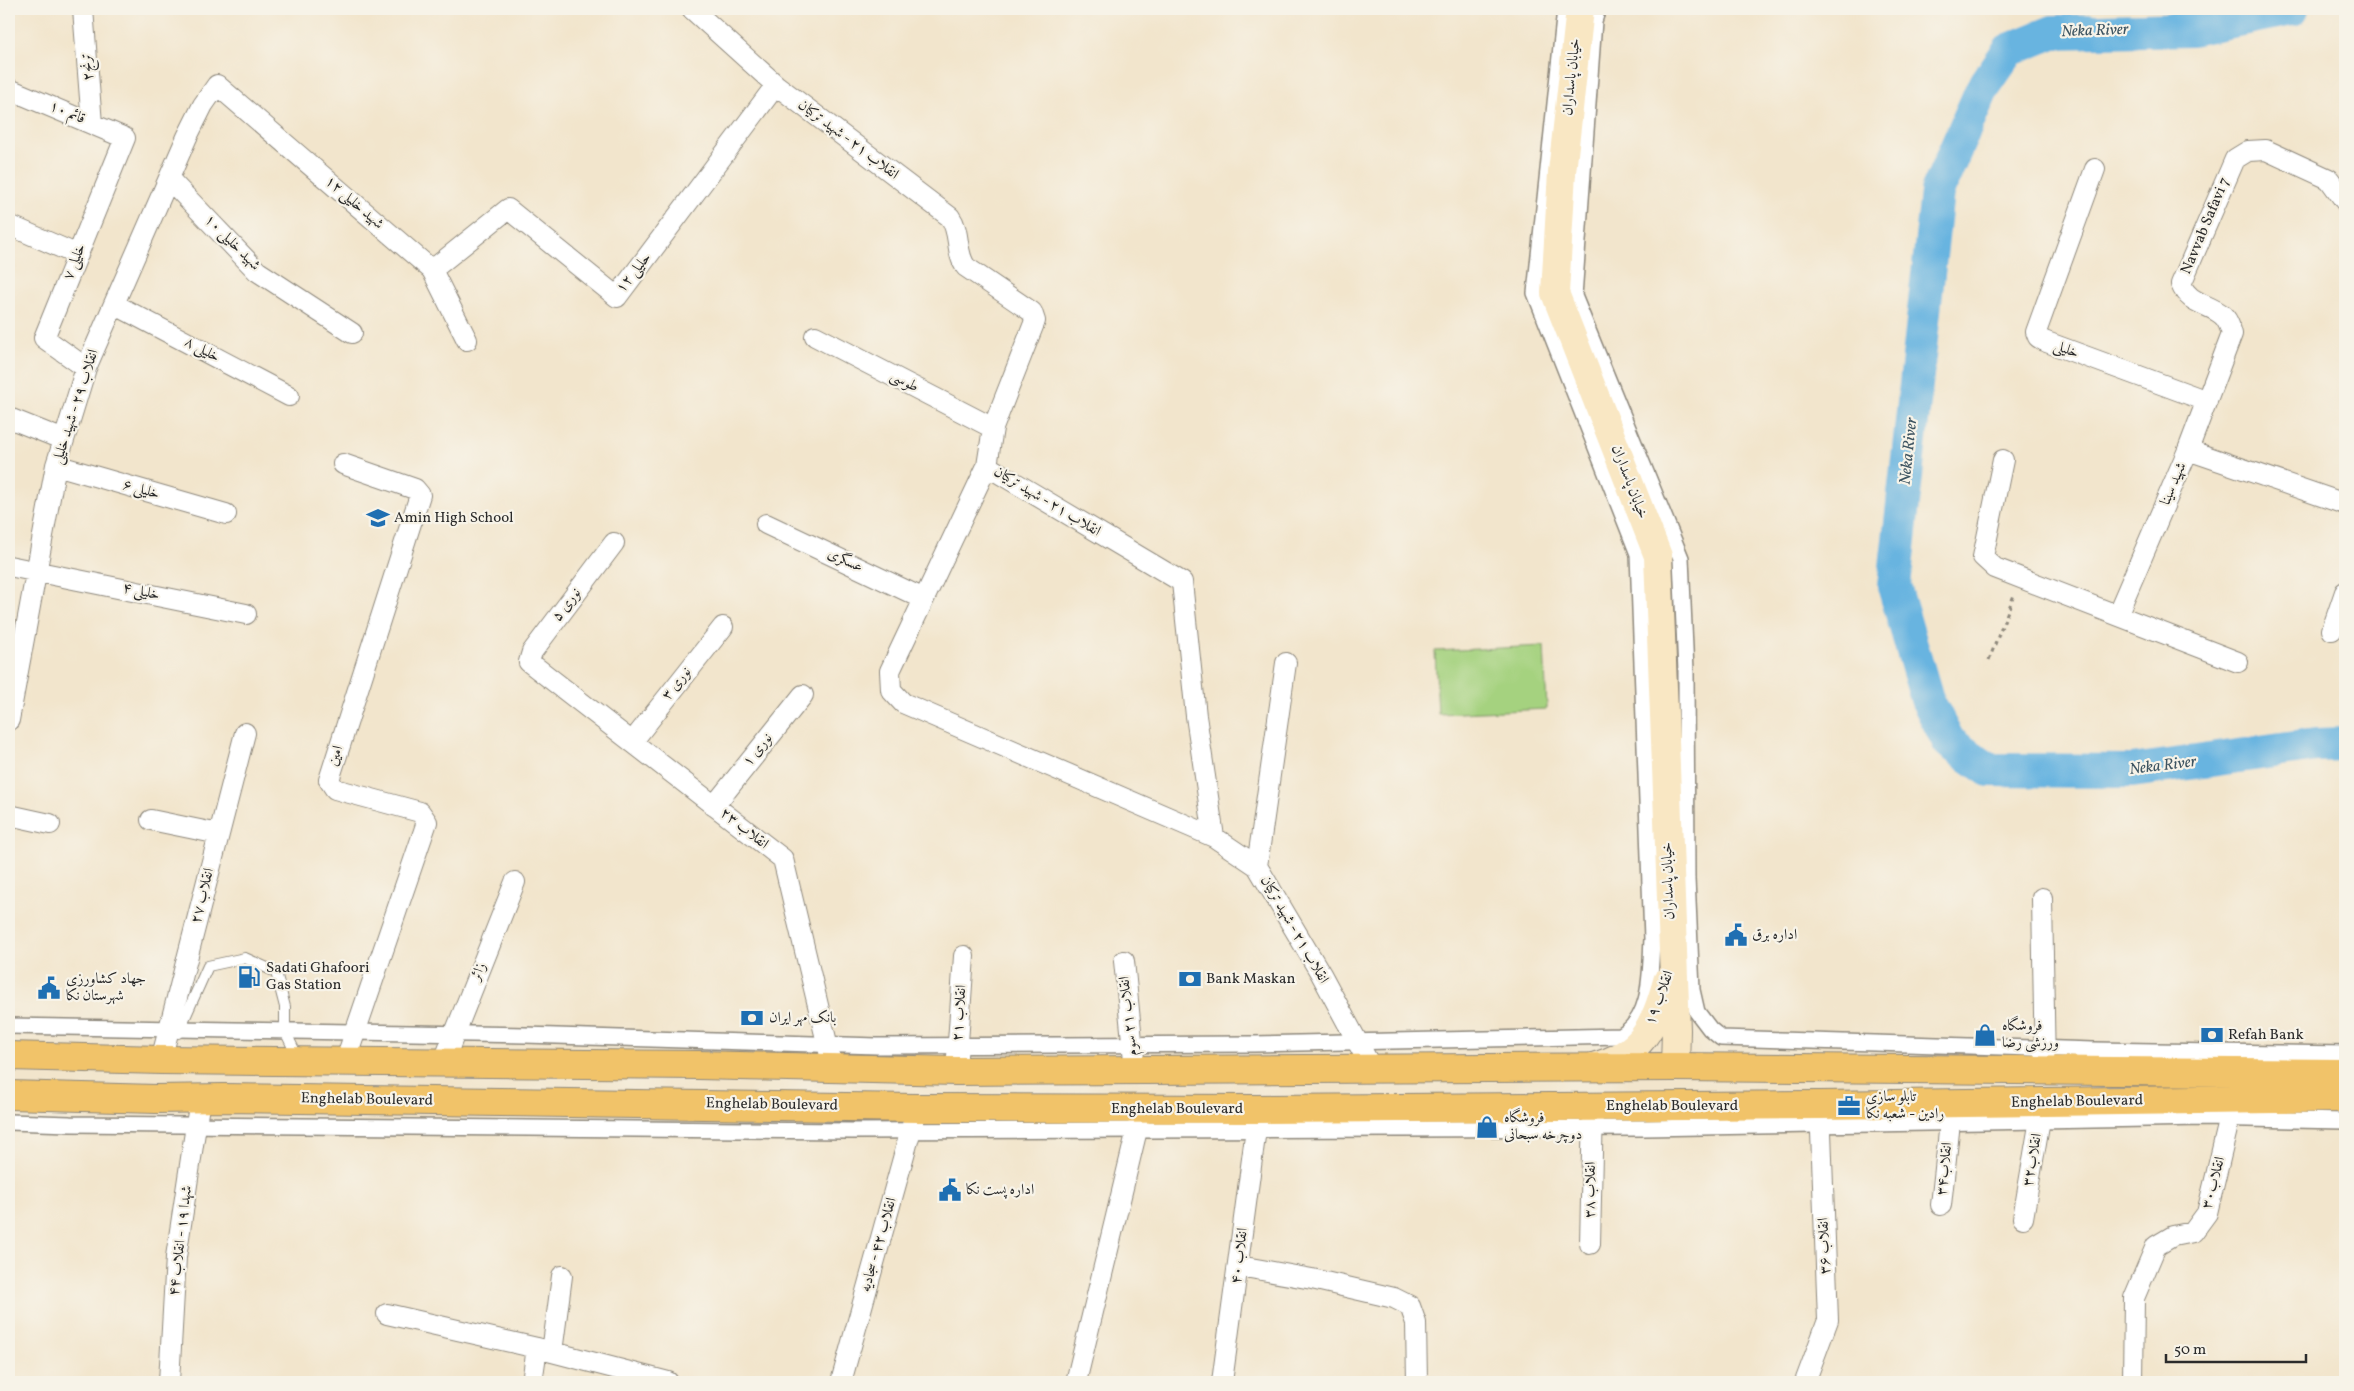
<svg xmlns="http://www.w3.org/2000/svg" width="2354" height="1391" viewBox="0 0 2354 1391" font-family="Vollkorn,Amiri,serif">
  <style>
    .green { fill: #a5d27f; stroke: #687e55 }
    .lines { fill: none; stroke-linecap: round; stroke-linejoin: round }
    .river { stroke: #67b4e0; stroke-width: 34 }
    .service-casing { stroke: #8e887c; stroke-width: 12 }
    .pedestrian-casing { stroke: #8e887c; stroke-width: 18 }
    .minor-casing { stroke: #8e887c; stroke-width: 22 }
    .secondary-casing { stroke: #8e887c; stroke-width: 30 }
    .primary-casing { stroke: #8e887c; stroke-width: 30 }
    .path { stroke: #8e887c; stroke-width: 3; stroke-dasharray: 4 4; stroke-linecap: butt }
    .service { stroke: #fff; stroke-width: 10 }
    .pedestrian { stroke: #fff; stroke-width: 15 }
    .minor { stroke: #fff; stroke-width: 20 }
    .secondary { stroke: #f9e7c3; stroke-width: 28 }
    .primary { stroke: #f1c369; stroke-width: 28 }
    .labels { text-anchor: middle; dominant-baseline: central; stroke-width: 4.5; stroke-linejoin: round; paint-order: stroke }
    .street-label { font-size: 15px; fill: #2b2b2b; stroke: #f7f3e8 }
    .poi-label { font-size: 15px; fill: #2b2b2b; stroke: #f7f3e8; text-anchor: start }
    .water-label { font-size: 16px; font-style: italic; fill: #3d5461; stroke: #f7f3e8 }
  </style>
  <rect width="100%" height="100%" fill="#f7f3e8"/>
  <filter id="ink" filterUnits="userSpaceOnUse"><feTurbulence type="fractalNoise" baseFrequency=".02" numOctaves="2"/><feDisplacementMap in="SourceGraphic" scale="10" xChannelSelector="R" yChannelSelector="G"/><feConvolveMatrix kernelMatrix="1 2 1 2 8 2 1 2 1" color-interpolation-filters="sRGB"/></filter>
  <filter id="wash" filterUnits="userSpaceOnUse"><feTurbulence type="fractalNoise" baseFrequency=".0096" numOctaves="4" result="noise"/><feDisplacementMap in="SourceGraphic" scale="20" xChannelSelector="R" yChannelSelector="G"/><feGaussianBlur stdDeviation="1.12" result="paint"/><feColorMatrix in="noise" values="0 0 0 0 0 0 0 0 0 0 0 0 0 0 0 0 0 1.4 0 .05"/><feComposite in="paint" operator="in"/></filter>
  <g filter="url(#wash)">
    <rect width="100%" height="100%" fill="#f2e5cc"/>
    <path class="green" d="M1544 646 1547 709 1438 714 1435 651Z"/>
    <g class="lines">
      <path class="river" d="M2292 9 2191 29 2053 32 2009 50 1982 89 1937 192 1894 586 1927 699 1949 742 1989 770 2132 771 2317 745 2345 744"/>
    </g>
  </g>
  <g filter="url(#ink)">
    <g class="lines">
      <defs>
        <path id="service" d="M178 1033 208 966 245 958 276 972 285 1007V1031L298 1058"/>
        <path id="pedestrian" d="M1598 9 1594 21 1574 296 1681 558 1686 671 1687 879 1692 990 1697 1012 1710 1029 1721 1038 2093 1050 2345 1054
          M9 1026 525 1035 877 1046 1254 1044 1621 1036C1653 1017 1650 971 1652 939L1638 554 1535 293 1565 9
          M9 1122 70 1124 852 1131 1645 1128 2202 1118 2345 1121"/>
        <path id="minor" d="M83 9 92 124
          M692 9 776 85 950 217C961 232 955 253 966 267L1032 312 1035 321 993 428 987 466 1182 582 1196 716 1214 837 1257 866 1321 974 1372 1069
          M9 89 125 138 44 338 86 368
          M2095 169 2036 332 2038 337 2044 341 2207 401
          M169 179 257 271 352 333
          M9 225 78 255
          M432 270 508 209 617 297 776 85
          M114 304 289 396
          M815 336 993 428
          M9 418 64 440
          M2188 450 2345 504
          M2003 460 1983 557 1995 568 2238 662
          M343 464 415 489 420 495 329 780 335 789 420 812 427 822 345 1062
          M56 465 226 514
          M987 466 890 671 891 690 903 703 1214 837
          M766 524 924 599
          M614 543 532 652 529 662 783 859 833 1068
          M9 566 246 614
          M2117 615 2188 450 2232 334C2230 327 2228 319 2221 314 2206 303 2188 303 2181 284L2235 159 2248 151 2266 150 2329 179 2345 201
          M2332 630 2345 592
          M9 720 56 465 64 440 86 368 187 137 203 105 217 85 432 270 467 340
          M632 742 723 627
          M714 806 803 695
          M9 815 50 824
          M151 820 219 834
          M1257 866 1286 663
          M2042 898 2045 1070
          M1124 961 1135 1070
          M161 1060 245 733
          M443 1063 515 882
          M956 1071 964 956
          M1941 1205 1952 1104
          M2023 1218 2043 1102
          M1590 1244 1593 1106
          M1239 1266 1312 1279 1394 1298 1410 1306 1416 1323 1417 1382
          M387 1314 537 1348 668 1382
          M552 1352 562 1276
          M169 1382 176 1257 200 1099
          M532 1382 537 1348
          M841 1382 917 1108
          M1076 1382 1142 1109
          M1222 1382 1256 1129
          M1805 1382 1828 1320 1820 1105
          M2133 1382 2134 1298 2156 1246 2173 1236 2193 1232 2207 1213 2234 1100"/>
        <path id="secondary" d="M1580 9 1562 172 1555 293 1658 556 1676 1030 1675 1067
          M1593 1067C1643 1054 1654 1027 1667 981"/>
        <path id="primary" d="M9 1056 161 1060 698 1065 956 1071 1675 1067 2345 1073
          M9 1095 156 1099 224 1098 917 1108 1256 1109 1820 1105 2345 1098"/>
      </defs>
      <use href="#service" class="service-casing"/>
      <use href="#pedestrian" class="pedestrian-casing"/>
      <use href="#minor" class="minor-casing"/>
      <use href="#secondary" class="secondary-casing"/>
      <use href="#primary" class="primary-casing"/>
      <path class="path" d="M1989 660 2014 595"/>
      <use href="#service" class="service"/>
      <use href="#pedestrian" class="pedestrian"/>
      <use href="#minor" class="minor"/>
      <use href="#secondary" class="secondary"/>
      <use href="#primary" class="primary"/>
    </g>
  </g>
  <defs>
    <symbol id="school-bare" viewBox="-9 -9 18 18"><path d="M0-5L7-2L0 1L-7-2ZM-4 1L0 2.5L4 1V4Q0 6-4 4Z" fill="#1f6fb2" stroke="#f7f3e8" stroke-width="2.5" paint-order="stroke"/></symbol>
    <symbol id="civic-bare" viewBox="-9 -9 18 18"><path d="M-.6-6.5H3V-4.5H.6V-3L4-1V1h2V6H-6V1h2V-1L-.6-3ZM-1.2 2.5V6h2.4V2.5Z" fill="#1f6fb2" stroke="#f7f3e8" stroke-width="2.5" paint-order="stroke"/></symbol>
    <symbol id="fuel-bare" viewBox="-9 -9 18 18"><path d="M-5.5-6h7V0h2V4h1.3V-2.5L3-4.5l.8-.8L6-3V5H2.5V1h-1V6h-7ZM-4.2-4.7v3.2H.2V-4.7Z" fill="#1f6fb2" stroke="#f7f3e8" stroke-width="2.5" paint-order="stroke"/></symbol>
    <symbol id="bank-bare" viewBox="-9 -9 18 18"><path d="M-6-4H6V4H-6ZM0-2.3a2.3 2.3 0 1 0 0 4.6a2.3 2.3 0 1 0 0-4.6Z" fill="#1f6fb2" stroke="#f7f3e8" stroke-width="2.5" paint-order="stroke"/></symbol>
    <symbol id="shop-bare" viewBox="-9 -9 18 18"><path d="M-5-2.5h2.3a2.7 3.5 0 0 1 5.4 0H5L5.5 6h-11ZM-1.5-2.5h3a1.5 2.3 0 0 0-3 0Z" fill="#1f6fb2" stroke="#f7f3e8" stroke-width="2.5" paint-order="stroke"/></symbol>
    <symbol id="office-bare" viewBox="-9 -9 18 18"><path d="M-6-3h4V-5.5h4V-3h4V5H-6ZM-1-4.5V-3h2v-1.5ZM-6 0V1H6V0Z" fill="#1f6fb2" stroke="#f7f3e8" stroke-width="2.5" paint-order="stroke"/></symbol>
  </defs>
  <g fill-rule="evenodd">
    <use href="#school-bare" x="362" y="502" width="32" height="32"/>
    <use href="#civic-bare" x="1720" y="919" width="32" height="32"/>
    <use href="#fuel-bare" x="233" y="961" width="32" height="32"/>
    <use href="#bank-bare" x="1174" y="963" width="32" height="32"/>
    <use href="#civic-bare" x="33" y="972" width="32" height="32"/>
    <use href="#bank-bare" x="736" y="1002" width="32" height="32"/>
    <use href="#shop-bare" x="1969" y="1019" width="32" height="32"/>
    <use href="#bank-bare" x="2196" y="1019" width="32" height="32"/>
    <use href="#office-bare" x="1833" y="1090" width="32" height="32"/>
    <use href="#shop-bare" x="1471" y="1111" width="32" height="32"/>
    <use href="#civic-bare" x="934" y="1174" width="32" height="32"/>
  </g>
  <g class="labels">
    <g class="street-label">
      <text transform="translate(88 67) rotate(-95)">ترنج۲</text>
      <text transform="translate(1572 77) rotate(-84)">خیابان پاسداران</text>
      <text transform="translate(67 113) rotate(23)">قائم ۱۰</text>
      <text transform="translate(848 140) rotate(37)">انقلاب ۲۱ - شهید ترکیان</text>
      <text transform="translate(354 203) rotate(41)">شهید خلیلی ۱۲</text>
      <text transform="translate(2206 226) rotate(-67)">Navvab Safavi 7</text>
      <text transform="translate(232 243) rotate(45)">شهید خلیلی ۱۰</text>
      <text transform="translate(75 262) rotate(-68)">خلیلی ۷</text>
      <text transform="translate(634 273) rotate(-51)">حلیلی ۱۲</text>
      <text transform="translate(202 350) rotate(28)">خلیلی ۸</text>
      <text transform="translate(2066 350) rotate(20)">خلیلی</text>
      <text transform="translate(904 382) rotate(27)">طوسی</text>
      <text transform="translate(76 407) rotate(-72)">انقلاب ۲۹ - شهید خلیلی</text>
      <text transform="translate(1629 482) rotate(69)">خیابان پاسداران</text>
      <text transform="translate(2174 484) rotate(-67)">شهید سینا</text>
      <text transform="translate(141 490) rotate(16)">خلیلی ۶</text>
      <text transform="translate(1047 502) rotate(31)">انقلاب ۲۱ - شهید ترکیان</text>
      <text transform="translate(845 561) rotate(25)">عسگری</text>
      <text transform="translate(141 592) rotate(12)">خلیلی ۴</text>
      <text transform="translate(567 605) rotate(-53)">نوری ۵</text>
      <text transform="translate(677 684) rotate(-52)">نوری ۳</text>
      <text transform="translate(758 750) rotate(-51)">نوری ۱</text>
      <text transform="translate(336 756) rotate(-72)">امین</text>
      <text transform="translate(744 829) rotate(38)">انقلاب ۲۳</text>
      <text transform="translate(1669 881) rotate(-92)">خیابان پاسداران</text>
      <text transform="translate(203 896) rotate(-76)">انقلاب ۲۷</text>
      <text transform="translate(1294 930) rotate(60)">انقلاب ۲۱ - شهید ترکیان</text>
      <text transform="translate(479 972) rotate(-68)">زائر</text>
      <text transform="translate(1660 998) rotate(-70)">انقلاب ۱۹</text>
      <text transform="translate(960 1013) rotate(-86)">انقلاب ۲۱</text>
      <text transform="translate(1129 1016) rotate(-96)">انقلاب ۲۱ سوم</text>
      <text transform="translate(367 1100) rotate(1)">Enghelab Boulevard</text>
      <text transform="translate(2077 1102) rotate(-1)">Enghelab Boulevard</text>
      <text transform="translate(772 1105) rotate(1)">Enghelab Boulevard</text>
      <text x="1672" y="1106">Enghelab Boulevard</text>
      <text x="1177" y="1109">Enghelab Boulevard</text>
      <text transform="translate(2033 1160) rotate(-80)">انقلاب۳۲</text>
      <text transform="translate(1945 1169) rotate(-84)">انقلاب۳۴</text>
      <text transform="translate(2214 1183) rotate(-75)">انقلاب۳۰</text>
      <text transform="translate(1591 1190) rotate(-89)">انقلاب ۳۸</text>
      <text transform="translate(181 1241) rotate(-83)">شهدا ۱۹ - انقلاب ۴۴</text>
      <text transform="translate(879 1245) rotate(-74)">انقلاب ۴۲ - سجادیه</text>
      <text transform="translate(1825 1246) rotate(-92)">انقلاب ۳۶</text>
      <text transform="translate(1240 1256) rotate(-83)">انقلاب ۴۰</text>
    </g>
    <g class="poi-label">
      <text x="394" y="518">Amin High School</text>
      <text x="1752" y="935">اداره برق</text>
      <text x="266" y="968">Sadati Ghafoori<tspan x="266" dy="17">Gas Station</tspan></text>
      <text x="66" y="979">جهاد کشاورزی<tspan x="66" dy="17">شهرستان نکا</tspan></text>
      <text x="1206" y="979">Bank Maskan</text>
      <text x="769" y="1018">بانک مهر ایران</text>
      <text x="2002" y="1026">فروشگاه<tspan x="2002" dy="17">ورزشی رضا</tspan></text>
      <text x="2228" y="1035">Refah Bank</text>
      <text x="1866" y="1097">تابلو سازی<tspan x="1866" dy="17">رادین - شعبه نکا</tspan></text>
      <text x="1504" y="1118">فروشگاه<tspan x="1504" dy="17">دوچرخه سبحانی</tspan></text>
      <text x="966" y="1190">اداره پست نکا</text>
    </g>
    <g class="water-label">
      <text transform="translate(2095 31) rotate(-2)">Neka River</text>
      <text transform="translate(1909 451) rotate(-84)">Neka River</text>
      <text transform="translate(2163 766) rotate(-7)">Neka River</text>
    </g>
  </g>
  <rect width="2354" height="1391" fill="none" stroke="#f7f3e8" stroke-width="30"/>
  <path d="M2166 1354v8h140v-8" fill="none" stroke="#2b2b2b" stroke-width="2.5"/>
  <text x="2174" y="1354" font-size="15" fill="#2b2b2b" stroke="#f7f3e8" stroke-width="4" paint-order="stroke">50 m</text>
</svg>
